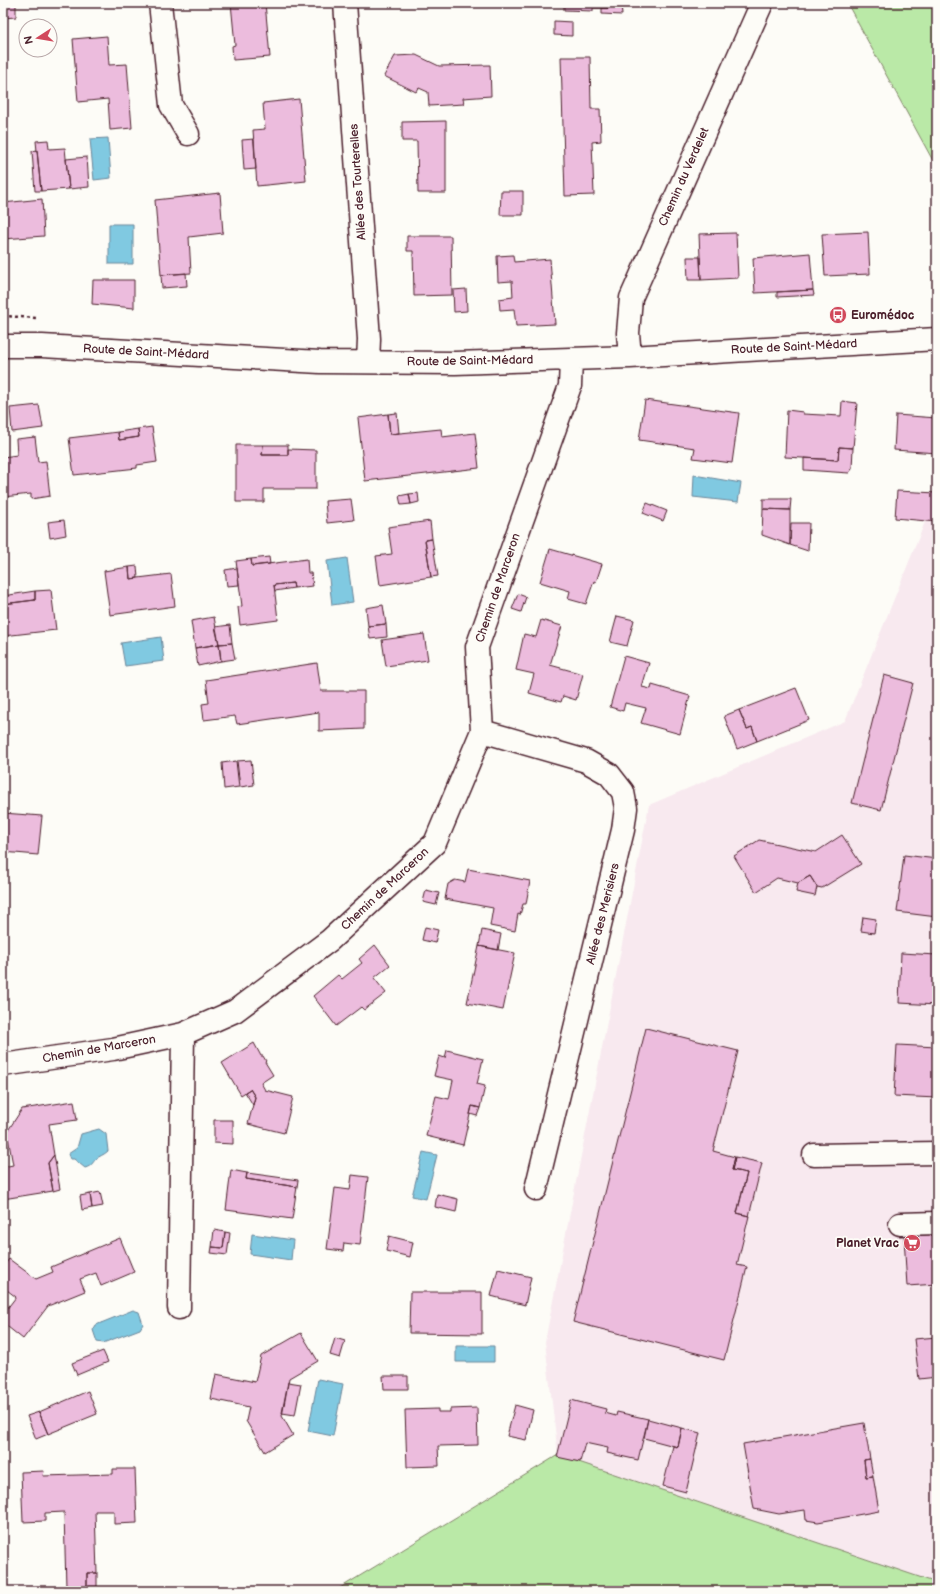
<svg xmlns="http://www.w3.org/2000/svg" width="940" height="1594" viewBox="0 0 940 1594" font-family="'Balsamiq Sans',sans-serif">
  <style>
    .built { fill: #f8e9ef }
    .green { fill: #bae9a7; stroke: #828469 }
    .water { fill: #80c9e1; stroke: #6a8598 }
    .building { fill: #ecbcdd; stroke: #4a1f2b }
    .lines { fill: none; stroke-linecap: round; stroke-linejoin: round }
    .minor-casing { stroke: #4a1f2b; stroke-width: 25 }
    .path { stroke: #4a1f2b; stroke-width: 2.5; stroke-dasharray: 3 3; stroke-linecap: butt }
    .minor { stroke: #fdfcf7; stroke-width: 22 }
    .labels { text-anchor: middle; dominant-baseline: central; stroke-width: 3.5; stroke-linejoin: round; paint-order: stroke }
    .street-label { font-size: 12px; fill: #4a1f2b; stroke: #fdfcf7 }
    .poi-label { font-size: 12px; font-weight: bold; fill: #4a1f2b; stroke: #fdfcf7; text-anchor: start }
  </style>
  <rect width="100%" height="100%" fill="#fdfcf7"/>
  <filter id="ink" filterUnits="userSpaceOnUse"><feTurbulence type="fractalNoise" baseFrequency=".025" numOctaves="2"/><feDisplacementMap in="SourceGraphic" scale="8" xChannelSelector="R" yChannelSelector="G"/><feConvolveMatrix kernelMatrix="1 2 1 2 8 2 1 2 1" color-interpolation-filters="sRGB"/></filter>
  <g filter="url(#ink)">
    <path class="built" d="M937 492V1583L558 1455 545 1342 649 805 845 721Z"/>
    <path class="green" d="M847 3H937V168Z
      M558 1455 937 1583V1591H335Z"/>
    <path class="water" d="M108 138 111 178 94 180 90 139Z
      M109 224H133V264H109Z
      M694 475 741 483 738 502 693 497Z
      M347 558 353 602 332 605 327 561Z
      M161 637 164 661 125 666 121 643Z
      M99 1129 106 1134 108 1151C104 1155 99 1156 96 1159 92 1163 92 1166 85 1168L74 1159H70L68 1154 77 1148 81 1134Z
      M423 1152 437 1155 426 1199 412 1196Z
      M252 1234 293 1240 291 1260 250 1254Z
      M133 1310 139 1312 143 1324 140 1329 103 1343 97 1342 93 1330 96 1325Z
      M456 1346H494V1362H456Z
      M318 1379 343 1384 333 1436 308 1431Z"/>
    <path class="building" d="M3 3H16V17L3 18Z
      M231 3H265L270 57 233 60 232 46 235 45Z
      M564 3H612L608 8H593V11L564 10Z
      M612 3H621L622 15 602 14V8H608Z
      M554 21 572 22V36L554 35Z
      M107 36 109 65 127 64 132 128 110 130 108 99 78 102 73 39Z
      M416 55 439 66 490 65 491 96 463 98 464 104 429 106 428 92 419 88 416 92 384 76 395 56Z
      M561 57H590L591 109H600L601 141 592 142 594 195 565 196Z
      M299 99 306 181 257 186 253 130 265 129 263 103Z
      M446 121V193H418L417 141H402V122Z
      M254 139 256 169 244 170 242 140Z
      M48 140 49 149 65 148 69 189 41 191 36 141Z
      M37 150 41 191H35L32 151Z
      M87 157 89 187 69 189 66 159Z
      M501 191H523V215H500Z
      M220 193 223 233 189 237 191 273 161 275 155 200Z
      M42 199 44 236 3 239V203Z
      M868 232 870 274 825 276 822 234Z
      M736 233 738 278 701 280 699 234Z
      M407 236H451L452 295 414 296 413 251H407Z
      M810 253 813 290 755 293 753 258Z
      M513 255 514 262 550 259 555 324 516 326 514 309 500 310 499 299 513 297 512 281 498 282 497 256Z
      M687 257H700L701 280H688Z
      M186 273 187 286 162 288 161 275Z
      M93 280H134V308L92 304Z
      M466 289 467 311 454 312 453 290Z
      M813 290 814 295 777 297V292Z
      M645 400 739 413 732 463 693 458 695 448 639 440Z
      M842 401 857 403 853 448 839 447 838 460 785 457 787 410 803 412V414L841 416Z
      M39 405 43 428 12 432 10 408Z
      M397 413 399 433 390 434 388 414Z
      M388 414 390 434 441 429 442 437 475 433 479 468 365 481 358 418Z
      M896 415 937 418V453L894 450Z
      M152 427 157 462 137 465V468L74 475 69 438 118 432 119 440 139 437 138 429Z
      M138 429 139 437 119 440 118 432Z
      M35 437 38 462 46 461 50 496 31 499V494L3 497V457L17 455 16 439Z
      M236 445H263L262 455H288V449L316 450V489H264V502H236Z
      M263 445H288V455H262Z
      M839 447 853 448 852 469 849 473 804 470V458L838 460Z
      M897 491 937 493V522L895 518Z
      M418 493 419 502 411 504 409 494Z
      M409 494 411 504 401 505 399 496Z
      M351 499 354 520 327 523 325 501Z
      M763 499H791L790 510 763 509Z
      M647 503 667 511 663 521 643 513Z
      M763 509 790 510V545L762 535Z
      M64 520 66 535 50 538 48 522Z
      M430 521 432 539 425 540 431 577 380 585 376 556 392 554 388 527Z
      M791 523H809L808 551 790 545Z
      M432 539 438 576 431 577 425 540Z
      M550 549 602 564 596 582 594 581 586 604 568 599 570 591 540 582Z
      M269 557 270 564 252 566 251 559Z
      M251 559 252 566 307 559 308 573H311L313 586 294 588 293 583 274 585 278 620 240 625 238 607 242 606 236 561Z
      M137 566 138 578 130 579 129 567Z
      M129 567 130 579 171 574 175 606 110 615 104 571Z
      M237 568 239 585 227 586 225 570Z
      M293 583 294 588 275 591 274 585Z
      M51 590 56 630 3 636V604L35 600V591Z
      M35 591V600L3 604V596Z
      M518 594 526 597 521 612 512 609Z
      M383 605 386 624 368 626 366 608Z
      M617 616 634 620 627 646 610 642Z
      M214 617 219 644 195 648 191 621Z
      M541 620 562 626 550 665 583 674 576 700 563 696 561 702 529 693 534 674 516 670 524 634 536 637Z
      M386 624 387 637 370 639 368 626Z
      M230 625 232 643 219 644 215 627Z
      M424 634 428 660 386 666 382 640Z
      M232 643 235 659 221 661 219 644Z
      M219 644 221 661 198 666 195 648Z
      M624 656 649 663 642 687 651 689 652 685 690 696 680 734 641 723 646 708 625 703 623 711 610 707Z
      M317 663 321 691H364V729L319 731V712L237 724 235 716 204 720 202 704 209 703 206 680Z
      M884 675 913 683 881 810 852 803Z
      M796 688 809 720 757 741 752 727 747 729 739 710Z
      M739 710 747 729 752 727 757 741 737 749 724 716Z
      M251 760 254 785 240 787 237 761Z
      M236 761 239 787 224 789 222 763Z
      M3 813 42 816 38 855 3 852Z
      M842 835 861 864 822 888 817 887 810 876 798 883 777 878 756 892 734 856 759 840 816 852Z
      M904 855 937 859V917L897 912Z
      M468 869 530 881 526 904H523L520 915 518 914 515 931 490 926 493 908 445 899 448 884 455 880 465 882Z
      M810 876 817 887 815 896 796 892 798 883Z
      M426 890 439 893 436 905 423 902Z
      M863 917 876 919 874 933 861 931Z
      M425 927 438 930 435 943 422 940Z
      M482 930 501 934 498 950 479 946Z
      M375 945 390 965 374 978 386 993 364 1010 361 1007 336 1026 313 996 338 975 342 979 362 963 359 959Z
      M479 946 515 953 503 1010 467 1003Z
      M901 953 937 955V1005L899 1003Z
      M646 1028 738 1051 713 1151 735 1157 732 1170 747 1173 737 1213 749 1216 737 1265 747 1267 724 1360 573 1322Z
      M254 1043 261 1056H263L266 1061 265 1062 273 1075 261 1083 265 1090 293 1097 284 1133 248 1124 255 1097 250 1089 241 1095 222 1063Z
      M897 1045 937 1047V1098L894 1096Z
      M447 1050 483 1059 477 1084 485 1086 480 1108 472 1106 463 1145 426 1136 436 1096 449 1099 453 1080 434 1076 439 1056 445 1058Z
      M250 1089 255 1097 253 1105 245 1092Z
      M74 1101 77 1120 49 1124 54 1155 48 1163 53 1191 3 1199V1167L13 1165 7 1132 22 1109Z
      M472 1106 480 1108 477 1116 470 1114Z
      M214 1120H233V1144L214 1143Z
      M54 1155 60 1189 53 1191 48 1163Z
      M735 1157 762 1163 749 1216 737 1213 747 1173 732 1170Z
      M231 1170 247 1173 246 1179 297 1187 292 1219 226 1210Z
      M247 1173 298 1180 297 1187 246 1179Z
      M352 1175 368 1177 360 1245 344 1243 343 1251 327 1249 335 1188 350 1190Z
      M100 1192 103 1206 92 1208 90 1194Z
      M90 1194 92 1208 82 1210 80 1196Z
      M437 1194 458 1199 456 1212 435 1207Z
      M214 1230 225 1232 223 1248 212 1247Z
      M225 1232 230 1233 227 1255 211 1253 212 1247 223 1248Z
      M937 1234V1284L907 1286 904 1237Z
      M389 1236 413 1242 410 1257 386 1251Z
      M120 1238 134 1272 101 1286 96 1273 80 1279 85 1291 48 1306 23 1339 3 1323V1314L16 1297 3 1287V1267L9 1259 36 1279 53 1272 51 1267Z
      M498 1269 531 1277 525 1305 491 1296Z
      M410 1292H482V1334L409 1333Z
      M301 1333 318 1361 289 1378 282 1416 293 1435 265 1452 246 1421 249 1407 211 1399 216 1374 255 1382 261 1356Z
      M937 1337V1377L919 1379 914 1339Z
      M335 1338 345 1341 340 1358 330 1355Z
      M103 1351 108 1362 77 1375 72 1363Z
      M383 1376H408V1389H384Z
      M288 1382 301 1384 295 1415 282 1413Z
      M88 1391 97 1414 48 1434 39 1412Z
      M571 1400 606 1409 605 1413 616 1416 617 1412 648 1419 638 1460 607 1453 608 1448 585 1443 580 1462 557 1457Z
      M515 1405 533 1410 526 1440 507 1436Z
      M477 1408 478 1445 438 1446 439 1466 407 1467 405 1410 438 1409V1412H450V1409Z
      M39 1412 48 1434 36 1439 27 1416Z
      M648 1419 682 1428 678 1447 644 1438Z
      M864 1423 870 1459 864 1460 866 1477 873 1476 879 1511 818 1522 806 1520 805 1510 779 1514 754 1509 743 1444Z
      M682 1428 700 1433 686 1492 663 1486 673 1446 678 1447Z
      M870 1459 873 1476 866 1477 864 1460Z
      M113 1469H135L137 1523 114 1524V1511H95L97 1573H87V1587H66L64 1512 45 1513V1521L23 1522 21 1472 44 1471 43 1476 113 1474Z
      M87 1573H97V1587H87Z"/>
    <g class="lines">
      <defs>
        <path id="minor" d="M160 3 171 105 188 134
          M345 3 369 339 368 362
          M3 346H42L320 362 455 363 630 357 937 339
          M630 357 628 333 631 298 762 3
          M482 731 586 761 609 774 623 792 626 808 623 830 536 1189
          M3 1065 113 1049 183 1034 235 1011 330 940 435 843 482 731 477 647 570 386 571 359
          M814 1155 937 1153
          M900 1224 937 1223
          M179 1308 183 1034"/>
      </defs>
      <use href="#minor" class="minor-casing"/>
      <path class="path" d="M3 316 38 318"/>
      <use href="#minor" class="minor"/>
    </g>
  </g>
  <defs>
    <symbol id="bus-disc" viewBox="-11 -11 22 22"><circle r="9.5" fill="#d1495b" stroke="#fdfcf7"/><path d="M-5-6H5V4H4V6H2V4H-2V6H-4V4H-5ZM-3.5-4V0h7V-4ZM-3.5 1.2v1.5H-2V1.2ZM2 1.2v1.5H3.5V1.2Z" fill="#fff"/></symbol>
    <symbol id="supermarket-disc" viewBox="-11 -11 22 22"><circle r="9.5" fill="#d1495b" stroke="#fdfcf7"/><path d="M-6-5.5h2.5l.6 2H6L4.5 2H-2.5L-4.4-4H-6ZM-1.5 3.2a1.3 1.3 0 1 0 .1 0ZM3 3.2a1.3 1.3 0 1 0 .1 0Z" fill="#fff"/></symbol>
  </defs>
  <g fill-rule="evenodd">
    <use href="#bus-disc" x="828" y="305" width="20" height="20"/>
    <use href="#supermarket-disc" x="902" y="1233" width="20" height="20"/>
  </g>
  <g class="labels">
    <g class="street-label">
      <text transform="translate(684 177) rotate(-66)">Chemin du Verdelet</text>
      <text transform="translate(358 182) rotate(-94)">Allée des Tourterelles</text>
      <text transform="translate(794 347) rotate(-3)">Route de Saint-Médard</text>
      <text transform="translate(146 352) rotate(3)">Route de Saint-Médard</text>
      <text transform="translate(470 361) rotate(-1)">Route de Saint-Médard</text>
      <text transform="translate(498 588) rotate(-71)">Chemin de Marceron</text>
      <text transform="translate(385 889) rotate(-43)">Chemin de Marceron</text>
      <text transform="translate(603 914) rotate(-76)">Allée des Merisiers</text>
      <text transform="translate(99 1049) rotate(-10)">Chemin de Marceron</text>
    </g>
    <g class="poi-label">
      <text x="851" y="315">Euromédoc</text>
      <text x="899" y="1243" text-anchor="end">Planet Vrac</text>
    </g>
  </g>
  <rect width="940" height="1594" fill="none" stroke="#fdfcf7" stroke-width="16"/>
  <rect x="8" y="8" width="924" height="1578" fill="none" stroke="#4a1f2b" stroke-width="1.5" filter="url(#ink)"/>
  <g transform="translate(38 38) rotate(258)"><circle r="19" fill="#fdfcf7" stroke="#b5a4a5"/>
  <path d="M0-3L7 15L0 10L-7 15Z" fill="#d1495b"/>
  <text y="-6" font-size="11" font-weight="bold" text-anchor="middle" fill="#4a1f2b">N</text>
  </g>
</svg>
